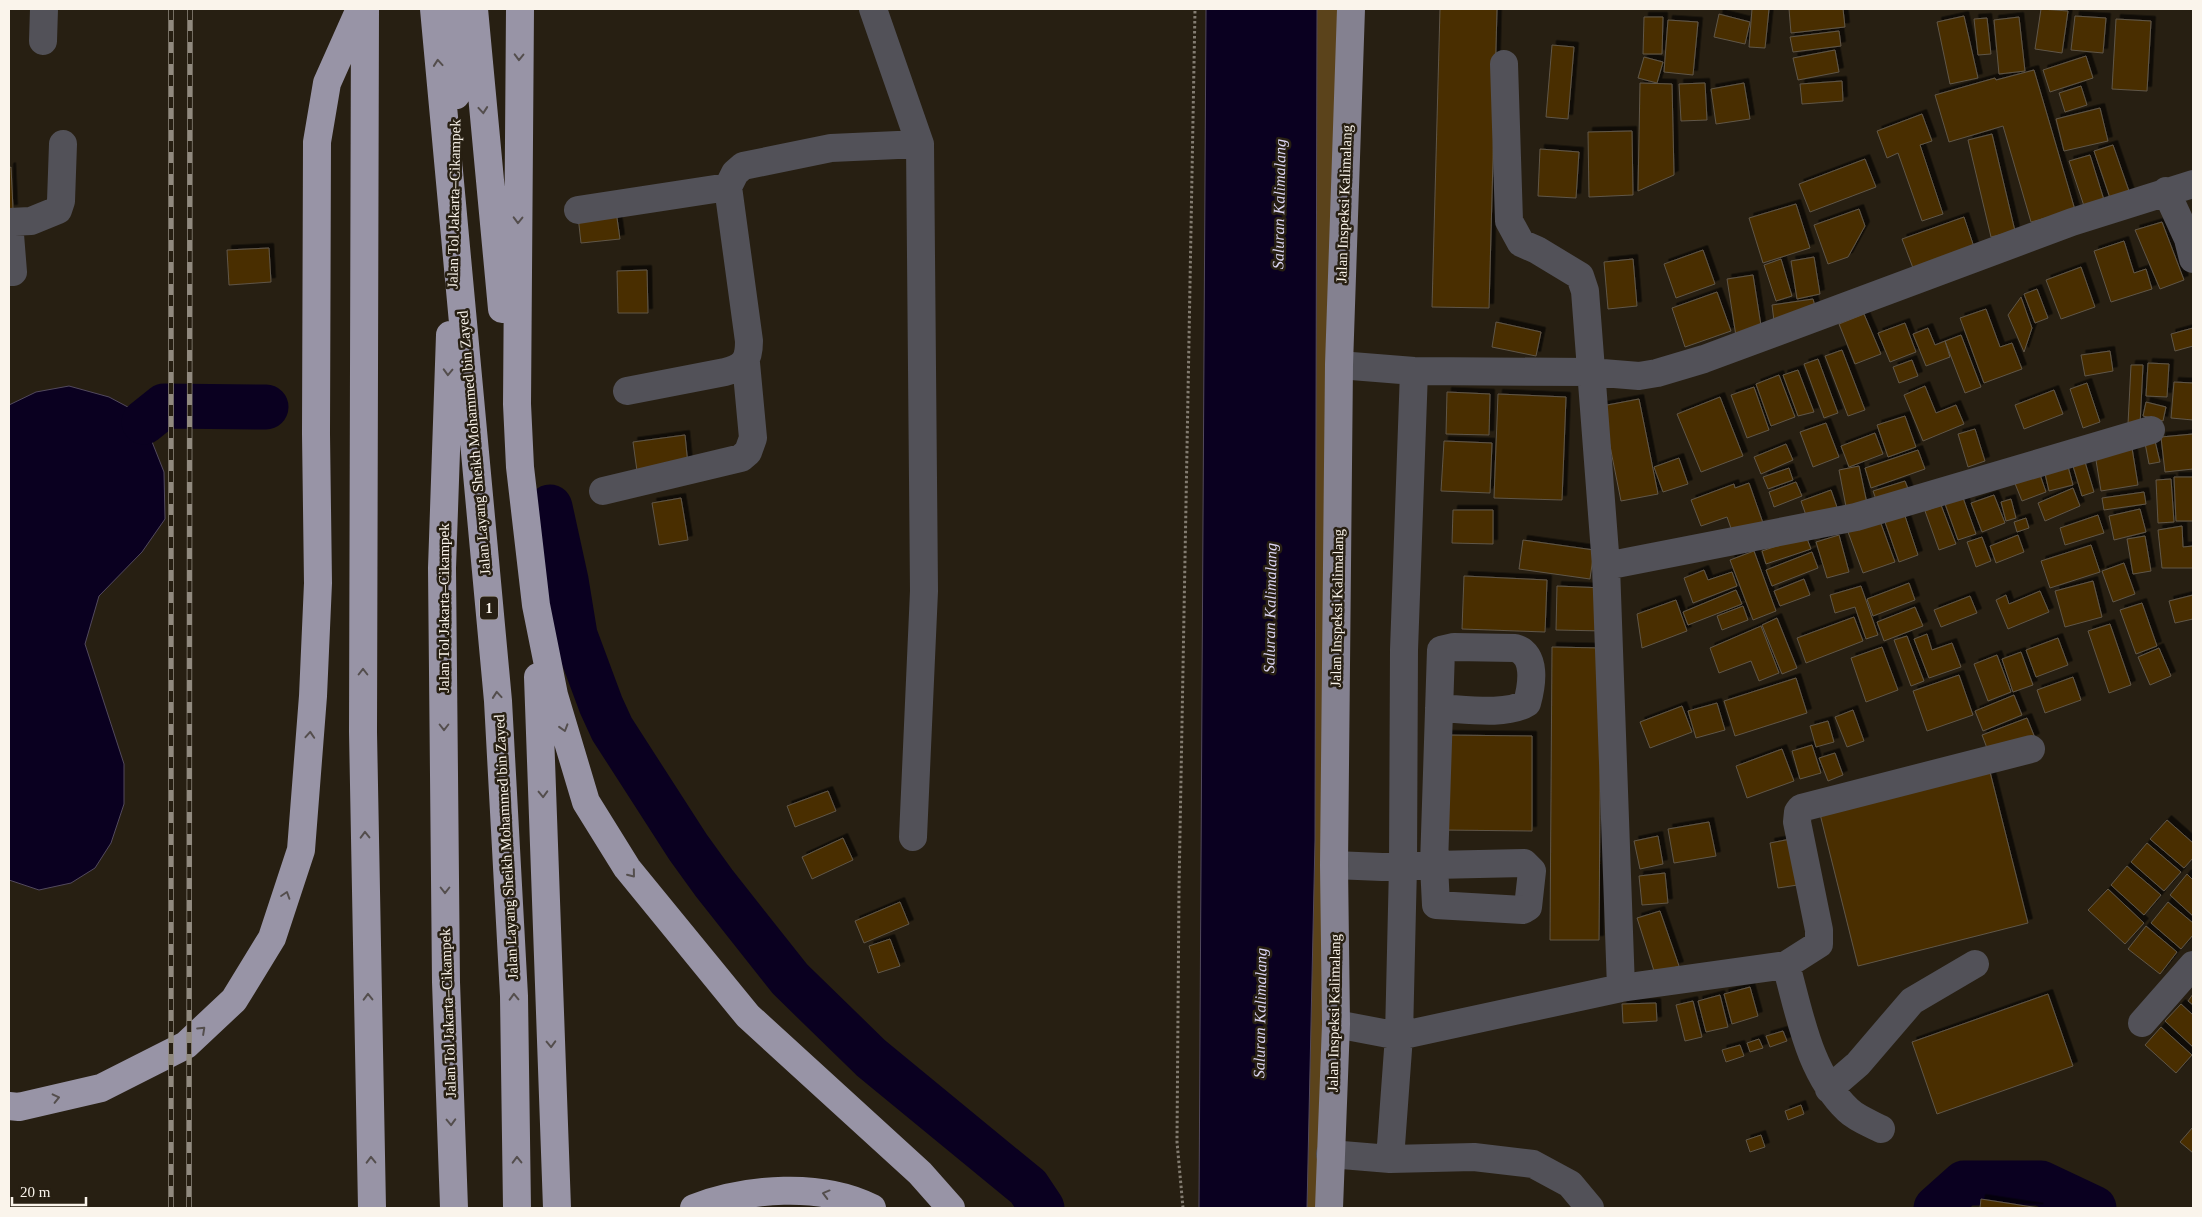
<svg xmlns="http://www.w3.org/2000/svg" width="2202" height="1217" viewBox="0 0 2202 1217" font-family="'Times New Roman',serif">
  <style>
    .green { fill: #5b431b }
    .water { fill: #0a0020; stroke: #52495d }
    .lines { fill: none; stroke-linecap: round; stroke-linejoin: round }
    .river { stroke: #0a0020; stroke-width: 45 }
    .building { fill: #492f00; stroke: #605648; filter: url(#shadow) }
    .path { stroke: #837c71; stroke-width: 3; stroke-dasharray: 2.5 2.5; stroke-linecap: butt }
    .minor { stroke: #525158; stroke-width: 28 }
    .major { stroke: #848190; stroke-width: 28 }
    .highway { stroke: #9894a6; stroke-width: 28 }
    .rail-casing { stroke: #918a7f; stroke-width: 5.5 }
    .rail { stroke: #271f12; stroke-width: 4; stroke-dasharray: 11; stroke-linecap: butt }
    .oneway { stroke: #544e4d }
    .labels { text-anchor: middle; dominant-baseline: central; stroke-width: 5; stroke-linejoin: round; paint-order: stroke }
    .shield { fill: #271f12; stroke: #bbb4aa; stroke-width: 1 }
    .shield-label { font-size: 14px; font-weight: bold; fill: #faf4eb }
    .street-label { font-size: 15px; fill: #faf4eb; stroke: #271f12 }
    .water-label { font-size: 16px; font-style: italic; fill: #dcd6f4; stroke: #271f12 }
  </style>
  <defs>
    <filter id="shadow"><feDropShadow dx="4.5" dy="-4.5" stdDeviation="0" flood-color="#0009"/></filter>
  </defs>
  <rect width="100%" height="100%" fill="#271f12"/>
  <path class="green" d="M1316 9H1351L1329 1208H1304Z"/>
  <path class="water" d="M1206 9H1317L1315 840 1307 1208H1199Z
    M69 386 109 397 141 414 164 472 165 519 142 552 99 596 85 644 124 764V804L111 843 95 868 71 883 39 890 9 880V405L36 392Z"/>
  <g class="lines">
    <path class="river" d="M144 422 164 406 266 407
      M550 507 566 580 575 635 601 705 612 729 688 847 714 883 790 979 871 1058 1028 1187 1042 1208
      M1936 1208 1964 1183H2041L2094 1208"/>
  </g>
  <path class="building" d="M1440 9H1497L1489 308 1432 307Z
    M1752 9H1769L1765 48 1749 47Z
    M1789 9H1843L1845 27 1791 33Z
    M2041 9 2068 11 2062 53 2035 49Z
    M1719 14 1750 22 1745 44 1714 37Z
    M1964 16 1978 78 1950 84 1937 22Z
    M2075 16 2106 18 2103 53 2071 50Z
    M1644 17H1663L1662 54H1643Z
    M2019 17 2025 71 1999 74 1994 20Z
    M1987 18 1991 54 1978 55 1974 19Z
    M2116 19 2151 21 2147 91 2112 89Z
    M1668 20 1698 22 1693 75 1664 72Z
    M1839 31 1841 46 1793 52 1790 37Z
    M1552 45 1574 47 1568 119 1546 117Z
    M1835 50 1839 72 1798 80 1793 58Z
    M2086 56 2093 78 2050 92 2043 70Z
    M1644 57 1663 62 1657 83 1638 78Z
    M2034 70 2075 210 2031 222 2003 126 1949 142 1935 95 1995 78 1996 80Z
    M1842 81 1843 101 1802 104 1800 84Z
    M1640 83 1672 84 1674 175 1638 191Z
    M1705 83 1707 120 1681 121 1679 84Z
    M1744 83 1750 119 1716 124 1711 89Z
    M2081 86 2087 105 2065 112 2059 93Z
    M2100 108 2108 141 2064 151 2056 119Z
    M1922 114 1932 141 1920 145 1943 214 1922 221 1898 153 1887 158 1877 131Z
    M1632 131 1633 195 1589 197 1588 132Z
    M1992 134 2015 231 1991 237 1968 140Z
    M2113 145 2130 194 2111 201 2094 151Z
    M1540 149 1579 152 1576 198 1538 196Z
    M2090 155 2104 200 2084 206 2069 161Z
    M1865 159 1876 187 1810 212 1799 184Z
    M11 167 13 209H9V168Z
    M1796 204 1810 248 1763 263 1749 218Z
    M1859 209 1865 226 1848 257 1828 264 1814 225Z
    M616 211 620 239 581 243 578 216Z
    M1964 217 1974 247 1913 268 1902 239Z
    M2162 222 2184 280 2160 289 2135 230Z
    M2124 241 2134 273 2146 269 2152 289 2111 302 2094 251Z
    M269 248 271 282 229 285 227 250Z
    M1703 250 1715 284 1676 298 1664 264Z
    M1814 257 1820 294 1797 299 1791 261Z
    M1633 259 1637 306 1608 309 1604 262Z
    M1781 259 1792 296 1776 301 1764 265Z
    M2081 267 2095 307 2061 319 2046 280Z
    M647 270 648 313H618L617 271Z
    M1753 275 1762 332 1736 336 1727 279Z
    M2037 289 2048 318 2035 323 2024 294Z
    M1717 292 1731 331 1685 347 1672 308Z
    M2021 297 2032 328 2024 352 2008 315Z
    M1813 299 1816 310 1775 329 1772 305Z
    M1986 309 2000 347 2012 343 2022 369 1984 383 1960 318Z
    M1864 314 1881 354 1855 364 1839 324Z
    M1496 322 1541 332 1536 356 1492 347Z
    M1905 323 1916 352 1890 362 1878 333Z
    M1928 328 1935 345 1945 341 1950 357 1926 366 1913 334Z
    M2193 328V346L2175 351 2171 334Z
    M1961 335 1981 387 1965 393 1945 341Z
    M1842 350 1865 410 1848 416 1825 356Z
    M2110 351 2113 371 2085 376 2081 355Z
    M1818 359 1838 413 1824 418 1804 364Z
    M1912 360 1918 376 1899 383 1893 367Z
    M2148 363 2169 364 2167 397 2146 396Z
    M2131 365H2143L2140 425 2128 424Z
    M1798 370 1814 412 1798 416 1783 375Z
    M1779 375 1795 417 1771 426 1756 384Z
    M2174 382 2193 383V420L2171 418Z
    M2087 383 2100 422 2083 428 2070 389Z
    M1925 386 1936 413 1956 405 1964 424 1923 441 1904 395Z
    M1754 387 1769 430 1747 438 1731 395Z
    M2054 390 2063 414 2024 429 2015 405Z
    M1447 392 1490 394 1489 435 1446 434Z
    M1498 394 1566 397 1562 500 1494 498Z
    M1720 397 1743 456 1701 472 1677 414Z
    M1639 399 1658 494 1621 501 1602 406Z
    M2146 402 2166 407 2163 421 2143 416Z
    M1905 416 1916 447 1888 457 1877 425Z
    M1826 423 1839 457 1813 467 1800 432Z
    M1975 429 1985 461 1968 467 1958 434Z
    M1875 433 1883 454 1849 467 1841 446Z
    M2193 434V469L2165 472 2161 437Z
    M685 435 688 465 637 471 633 442Z
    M1444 441 1492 443 1490 493 1441 491Z
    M2155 441 2160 462 2149 464 2145 443Z
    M2131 442 2138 485 2101 491 2094 448Z
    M1786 444 1793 460 1761 474 1754 457Z
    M1918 450 1925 469 1871 488 1865 468Z
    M2082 452 2094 492 2082 496 2070 456Z
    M1679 458 1688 484 1663 492 1654 467Z
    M2066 459 2073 485 2049 491 2043 465Z
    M1859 466 1868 508 1847 512 1839 470Z
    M2037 466 2046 492 2022 501 2012 476Z
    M1789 468 1793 480 1768 489 1763 477Z
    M2174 477H2193V521H2176Z
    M2171 479 2174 522 2158 523 2156 480Z
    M1905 481 1910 494 1878 505 1873 491Z
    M1796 482 1802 496 1774 507 1769 492Z
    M1749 483 1763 523 1733 534 1727 517 1701 526 1691 500 1734 484 1735 488Z
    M2073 488 2080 506 2045 521 2038 503Z
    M1831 490 1838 510 1808 521 1801 501Z
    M2144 492 2146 504 2104 510 2102 498Z
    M1962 495 1976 534 1958 540 1944 501Z
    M1994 495 2005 523 1982 532 1971 503Z
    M681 498 688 540 659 545 652 503Z
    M2011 499 2016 518 2006 521 2001 502Z
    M1941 505 1956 544 1939 550 1925 511Z
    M2140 509 2146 532 2114 540 2109 516Z
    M1453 510H1493V544L1452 543Z
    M1904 513 1918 555 1899 562 1884 519Z
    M2098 515 2104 533 2065 545 2060 528Z
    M2026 518 2029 528 2017 532 2014 522Z
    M1880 521 1895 562 1863 573 1848 532Z
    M2182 526 2183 547 2193 546V568H2162L2158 530Z
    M1839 535 1849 572 1827 578 1816 542Z
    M2018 535 2024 552 1996 563 1990 546Z
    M1806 536 1811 549 1766 564 1762 551Z
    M2145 536 2151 571 2133 574 2127 539Z
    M1982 537 1991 561 1976 567 1967 542Z
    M1523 540 1594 550 1590 579 1519 569Z
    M2091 545 2100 572 2050 588 2041 561Z
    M1754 551 1776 611 1753 620 1730 560Z
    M1812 552 1818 568 1772 586 1766 570Z
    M2124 563 2135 594 2113 602 2102 571Z
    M1704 570 1708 580 1732 572 1737 586 1693 603 1684 578Z
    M1464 576 1547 580 1545 632 1462 629Z
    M1804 579 1810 595 1780 606 1774 591Z
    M2093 581 2102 617 2065 627 2055 591Z
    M1909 583 1915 600 1873 616 1867 599Z
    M1557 586 1604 588V631L1556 630Z
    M1861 586 1878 635 1866 639 1855 607 1835 613 1830 595Z
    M1736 590 1742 604 1688 625 1683 612Z
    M2040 591 2049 612 2008 629 1996 600 2006 595 2009 604Z
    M2193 595V619L2175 623 2169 601Z
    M1970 596 1977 613 1941 627 1934 610Z
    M1676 600 1687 631 1642 648 1637 614Z
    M2142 603 2157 646 2136 654 2120 610Z
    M1743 606 1748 620 1722 630 1717 616Z
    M1915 607 1923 626 1884 641 1877 622Z
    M1854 617 1863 641 1806 663 1797 638Z
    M1777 618 1797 668 1782 674 1762 625Z
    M2110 624 2131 685 2109 693 2088 631Z
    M1761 626 1779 673 1759 681 1751 661 1719 673 1710 648Z
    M1927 634 1932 650 1952 643 1961 667 1929 678 1914 639Z
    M1907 636 1924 681 1911 686 1894 640Z
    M2058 638 2068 665 2036 677 2026 650Z
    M1552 647 1601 648 1599 940H1550Z
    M1882 647 1898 690 1866 702 1851 658Z
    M2159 648 2171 676 2150 685 2138 657Z
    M2021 652 2033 685 2013 692 2002 659Z
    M1997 655 2011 692 1988 701 1974 664Z
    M1959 675 1973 715 1927 731 1913 691Z
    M2073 677 2081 700 2045 713 2037 690Z
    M1796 678 1807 713 1735 736 1724 701Z
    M2014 695 2022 715 1983 731 1975 711Z
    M1717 703 1725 730 1696 738 1688 711Z
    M1682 706 1692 732 1650 748 1640 722Z
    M1853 710 1864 741 1847 747 1835 717Z
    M2027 718 2035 738 1990 756 1982 735Z
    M1828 721 1834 742 1816 747 1810 726Z
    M1441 735 1532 736V831L1441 830Z
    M1812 745 1821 773 1800 779 1792 751Z
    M1782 749 1794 781 1747 798 1736 766Z
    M1835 753 1843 775 1828 781 1819 758Z
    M1989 768 2028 923 1858 966 1819 810Z
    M828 791 836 811 795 827 787 806Z
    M2167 820 2193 843V858L2184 868 2150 839Z
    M1709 822 1716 856 1674 863 1668 829Z
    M1658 836 1663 864 1640 869 1634 841Z
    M843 838 853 860 812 879 802 857Z
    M1796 838 1804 884 1778 888 1770 843Z
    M2147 843 2181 872 2164 891 2131 862Z
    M2127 866 2161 895 2144 915 2111 885Z
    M1665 873 1668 903 1642 905 1639 876Z
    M2187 874 2193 880V916L2170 895Z
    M2108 889 2144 923 2125 944 2088 910Z
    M900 902 909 924 864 943 855 921Z
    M2168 902 2193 923V935L2181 949 2151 923Z
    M1660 911 1679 966 1655 974 1637 918Z
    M2146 926 2177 952 2160 974 2128 949Z
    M890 939 900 966 878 973 869 946Z
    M1750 987 1758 1016 1732 1024 1724 994Z
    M2048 994 2073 1066 1937 1114 1912 1042Z
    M2193 994V1005L2188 1001Z
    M1720 995 1728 1027 1706 1032 1698 1001Z
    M1693 1001 1702 1037 1685 1041 1676 1005Z
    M1656 1003 1657 1021 1623 1023 1622 1004Z
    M2181 1004 2193 1015V1047L2165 1021Z
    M2161 1027 2192 1055 2176 1073 2145 1045Z
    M1783 1031 1787 1041 1770 1047 1766 1036Z
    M1759 1039 1763 1048 1750 1052 1747 1043Z
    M1740 1045 1744 1056 1726 1062 1722 1050Z
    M1801 1105 1804 1114 1788 1120 1785 1111Z
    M2193 1127V1153L2180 1142Z
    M1761 1135 1765 1147 1750 1152 1746 1140Z
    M1981 1199 2039 1208H1980Z"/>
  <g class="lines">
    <path class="path" d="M1183 1208 1177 1142 1179 888 1195 9"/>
    <path class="minor" d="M873 9 920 144 924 591 913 837
      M43 41 44 9
      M1504 64 1509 221 1521 243 1537 250 1580 276 1585 291 1606 566 1856 517 2151 430
      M2166 191 2188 239 2193 259
      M578 210 728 187
      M9 222 31 221 58 210 61 201 63 144
      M9 222 13 272
      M1339 365 1414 371 1590 372 1639 376 1657 373 1704 359 2072 222 2193 184
      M627 391 725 372C744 367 749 361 749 341L728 187 735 173 743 166 831 148 920 144
      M603 491 741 458 748 452 753 438 746 363
      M1606 566 1621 988
      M1334 865 1382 867 1434 865 1524 863 1532 871 1528 907 1523 910 1436 905 1434 865 1441 650 1454 647 1515 648C1537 654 1532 685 1527 703 1507 716 1463 709 1439 708
      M1786 965C1800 1015 1809 1073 1848 1110 1856 1118 1871 1124 1881 1129
      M2142 1023 2193 965
      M1336 1024 1399 1036 1621 988 1786 965 1819 944V930L1797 822 1798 812 1801 808 2031 749
      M1829 1089 1858 1064 1912 1001 1975 964
      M1330 1154 1390 1159 1474 1157 1533 1164 1570 1184 1590 1208
      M1390 1159 1399 1036 1403 866 1404 650 1414 371"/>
    <path class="major" d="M1329 1208 1336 1024 1334 865 1339 365 1351 9"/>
    <path class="highway" d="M365 9 363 732 372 1208
      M434 9 498 701 514 996 517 1208
      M474 9 502 309
      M520 9 517 404 520 467 536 605 554 695 586 802 627 868 748 1016 920 1173 951 1208
      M456 95 458 9
      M450 335 442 568 446 982 454 1208
      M538 677 557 1208
      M9 1106 19 1107 101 1088 186 1045 234 1000 272 938 301 850 313 696 318 583 316 434 317 142 327 83 360 9
      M694 1208C747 1188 821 1182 872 1208"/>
    <defs>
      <path id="rail" d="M171 1208V9
        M189 1208 190 9"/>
    </defs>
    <use href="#rail" class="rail-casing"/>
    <use href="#rail" class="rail"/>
  </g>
  <defs><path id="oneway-chevron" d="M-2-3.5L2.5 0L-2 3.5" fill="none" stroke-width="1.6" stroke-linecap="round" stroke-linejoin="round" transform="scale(1.25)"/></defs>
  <g class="oneway">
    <use href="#oneway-chevron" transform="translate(519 57) rotate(91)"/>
    <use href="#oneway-chevron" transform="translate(438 63) rotate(-95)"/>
    <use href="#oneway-chevron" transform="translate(483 110) rotate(85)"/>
    <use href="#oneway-chevron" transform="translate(518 220) rotate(91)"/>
    <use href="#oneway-chevron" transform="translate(448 372) rotate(92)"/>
    <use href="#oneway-chevron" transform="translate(363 672) rotate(-90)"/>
    <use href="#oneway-chevron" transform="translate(497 695) rotate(-95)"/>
    <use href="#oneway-chevron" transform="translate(444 727) rotate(90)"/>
    <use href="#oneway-chevron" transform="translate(564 728) rotate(73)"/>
    <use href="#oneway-chevron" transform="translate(310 735) rotate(-86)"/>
    <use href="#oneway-chevron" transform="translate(543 794) rotate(88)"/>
    <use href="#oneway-chevron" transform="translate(365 835) rotate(-91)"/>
    <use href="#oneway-chevron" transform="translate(632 874) rotate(51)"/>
    <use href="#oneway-chevron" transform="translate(445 890) rotate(90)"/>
    <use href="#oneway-chevron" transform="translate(286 895) rotate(-72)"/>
    <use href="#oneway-chevron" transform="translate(368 997) rotate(-91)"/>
    <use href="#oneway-chevron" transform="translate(514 997) rotate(-92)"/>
    <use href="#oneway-chevron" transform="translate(202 1030) rotate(-43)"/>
    <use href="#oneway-chevron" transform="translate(551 1044) rotate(88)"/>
    <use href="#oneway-chevron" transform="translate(56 1098) rotate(-13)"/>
    <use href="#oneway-chevron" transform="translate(451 1122) rotate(88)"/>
    <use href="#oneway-chevron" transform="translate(371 1160) rotate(-91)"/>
    <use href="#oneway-chevron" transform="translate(517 1160) rotate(-91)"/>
    <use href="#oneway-chevron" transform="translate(826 1194) rotate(-165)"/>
  </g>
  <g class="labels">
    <rect class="shield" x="480" y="596.5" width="18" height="23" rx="4"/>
    <g class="shield-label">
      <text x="489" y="608">1</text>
    </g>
    <g class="street-label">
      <text transform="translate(454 204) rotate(-89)">Jalan Tol Jakarta–Cikampek</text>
      <text transform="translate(1344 204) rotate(-88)">Jalan Inspeksi Kalimalang</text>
      <text transform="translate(474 443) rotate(-95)">Jalan Layang Sheikh Mohammed bin Zayed</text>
      <text transform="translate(444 608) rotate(-90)">Jalan Tol Jakarta–Cikampek</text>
      <text transform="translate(1337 608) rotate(-89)">Jalan Inspeksi Kalimalang</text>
      <text transform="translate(506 847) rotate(-93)">Jalan Layang Sheikh Mohammed bin Zayed</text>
      <text transform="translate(448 1013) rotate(-92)">Jalan Tol Jakarta–Cikampek</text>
      <text transform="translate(1334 1013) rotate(-89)">Jalan Inspeksi Kalimalang</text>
    </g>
    <g class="water-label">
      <text transform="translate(1279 204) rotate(-89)">Saluran Kalimalang</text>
      <text transform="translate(1270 608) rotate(-89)">Saluran Kalimalang</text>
      <text transform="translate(1260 1013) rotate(-89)">Saluran Kalimalang</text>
    </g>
  </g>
  <rect width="2202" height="1217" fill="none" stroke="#faf4eb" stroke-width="20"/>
  <path d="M12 1197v8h74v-8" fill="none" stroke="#faf4eb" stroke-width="2.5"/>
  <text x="20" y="1197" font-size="15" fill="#faf4eb" stroke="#271f12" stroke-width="4" paint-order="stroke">20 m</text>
</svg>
